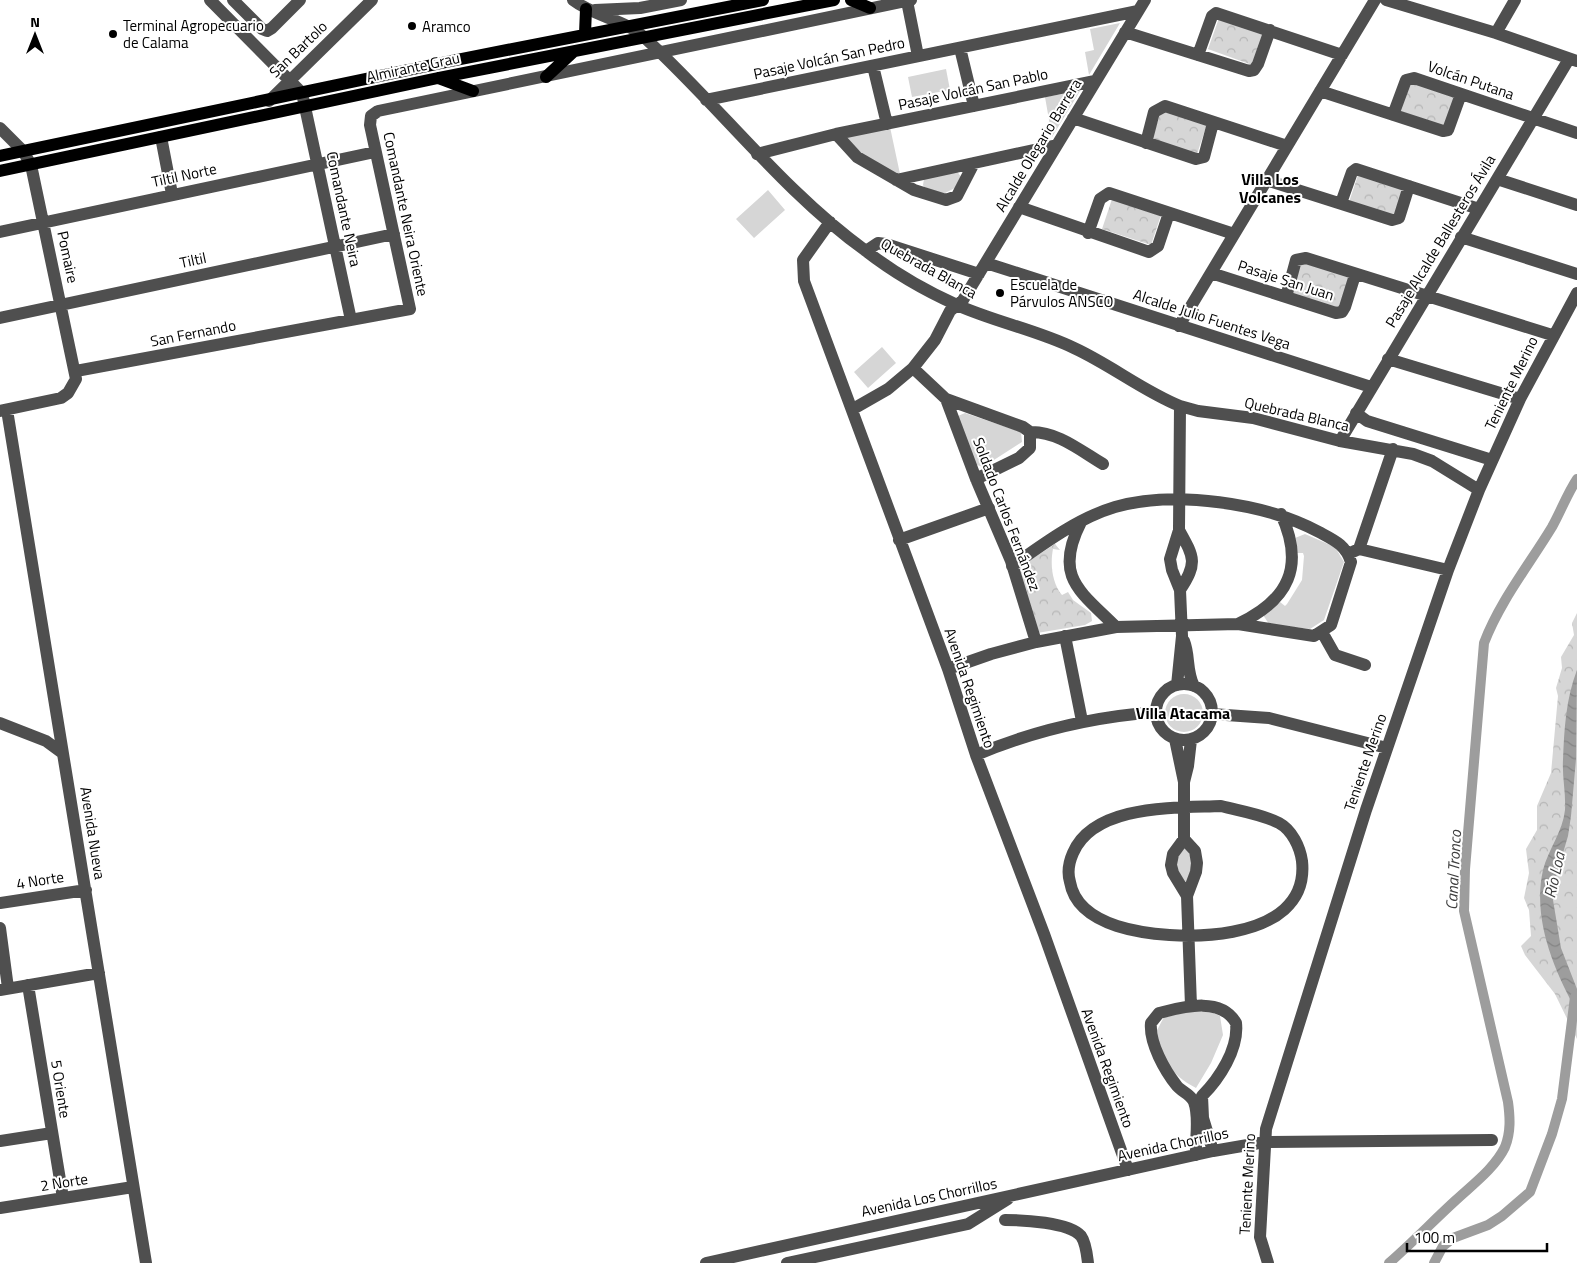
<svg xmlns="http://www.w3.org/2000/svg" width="1577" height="1263" viewBox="0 0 1577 1263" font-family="'Titillium Web',sans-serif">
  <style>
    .green { fill: #d6d6d6 }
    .park { fill: url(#park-crowns) }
    .water { fill: url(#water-waves) }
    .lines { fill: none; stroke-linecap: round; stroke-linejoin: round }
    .canal { stroke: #9d9d9d; stroke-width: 10 }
    .minor { stroke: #4f4f4f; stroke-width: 12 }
    .major { stroke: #000; stroke-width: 12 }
    .poi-dot { fill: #000; stroke: #fff; stroke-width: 2 }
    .labels { text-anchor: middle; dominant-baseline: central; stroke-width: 4; stroke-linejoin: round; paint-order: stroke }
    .poi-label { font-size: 15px; fill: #000; stroke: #fff; text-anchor: start }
    .street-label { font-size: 15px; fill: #000; stroke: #fff }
    .neighbourhood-label { font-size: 16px; font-weight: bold; fill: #000; stroke: #fff }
    .water-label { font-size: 16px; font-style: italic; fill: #3e3e3e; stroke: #fff }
  </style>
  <defs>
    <pattern id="park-crowns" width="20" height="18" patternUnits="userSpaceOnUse" patternTransform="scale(1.25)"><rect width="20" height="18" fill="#d6d6d6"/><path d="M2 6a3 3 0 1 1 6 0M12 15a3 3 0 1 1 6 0" fill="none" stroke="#b6b6b6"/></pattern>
    <pattern id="water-waves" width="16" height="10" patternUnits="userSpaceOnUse" patternTransform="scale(1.25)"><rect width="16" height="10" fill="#9d9d9d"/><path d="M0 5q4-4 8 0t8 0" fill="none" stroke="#858585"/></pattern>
  </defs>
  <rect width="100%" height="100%" fill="#fff"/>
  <path class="green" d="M1120 23 1089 75 1085 52 1094 50 1090 29Z
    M946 69 950 90 912 97 908 77Z
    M1080 91 1052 137 1045 97Z
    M890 127 900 174H897L868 159 844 137Z
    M957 171 961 177 955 188 943 194 924 187 923 185 924 179Z
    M768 190 785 210 754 238 736 219Z
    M882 347 896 363 868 388 854 372Z
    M965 413 1021 432 1022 442 983 467 974 464 958 416Z
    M1305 534 1335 547 1344 562 1324 620 1310 629 1269 624 1263 615 1280 602 1285 606 1287 604 1302 580 1304 556 1303 553H1297L1295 538Z
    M1165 713a19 19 0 1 1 38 0a19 19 0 1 1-38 0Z
    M1184 847C1196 858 1191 873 1186 886L1177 871 1178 853Z
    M1209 1011 1220 1016 1223 1035 1211 1063 1196 1088C1169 1074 1165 1060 1155 1034L1164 1017 1188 1012Z"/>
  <path class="park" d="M1219 18 1263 34 1252 65 1208 49Z
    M1411 80 1456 95 1445 127 1400 111Z
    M1161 110 1207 124 1197 154 1152 140Z
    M1358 175 1403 189 1394 216 1349 202Z
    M1112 199 1161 215 1151 245 1102 229Z
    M1301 261 1351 276 1340 309 1291 293Z
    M1055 544 1060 550 1053 549C1050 564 1052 583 1062 595L1068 592 1073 600 1091 613 1092 621 1085 625 1037 633 1018 568Z
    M1577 613V1039L1555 994 1525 955 1521 946 1531 936 1529 910 1524 898 1529 873 1526 849 1537 830V806L1551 773 1558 696 1556 688 1562 668 1561 657 1574 635 1572 623Z"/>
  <path class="water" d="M1577 670 1576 759 1571 816 1568 836 1556 877 1553 900 1561 948 1577 989V1012C1554 970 1532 919 1543 870 1548 850 1563 831 1565 810 1566 793 1562 777 1563 760 1564 730 1566 698 1577 670Z"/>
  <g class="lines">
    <path class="canal" d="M1389 1263C1412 1243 1433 1221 1456 1200 1472 1185 1495 1168 1505 1147 1511 1132 1510 1117 1508 1102L1464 911 1465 869 1484 643C1500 601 1529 565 1552 527 1561 511 1567 494 1577 479
      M1434 1263 1443 1246 1453 1238 1488 1225 1502 1216 1530 1192 1552 1134 1562 1099 1575 997"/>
    <path class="minor" d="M210 0 302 93 351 320
      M233 0 262 29 267 31 272 28 300 0
      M573 0C595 17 625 19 646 39 720 107 784 192 866 251 893 272 926 291 957 305 995 322 1037 330 1074 348 1111 365 1143 391 1180 406L1198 411 1253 418 1340 441 1413 454 1432 461 1479 490
      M1386 0 1496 33 1577 61
      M907 1 918 56
      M595 10 640 8 681 0
      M1125 32 1249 71 1254 70 1258 64 1270 30
      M1496 33 1515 0
      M960 48 974 106
      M1198 55 1212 16 1216 13 1342 55
      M873 66 887 124
      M1320 91 1443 131 1448 130 1461 94
      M706 100 1138 11
      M269 101 372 0
      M1393 115 1406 80 1414 78 1577 133
      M1073 118 1196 159 1204 157 1213 123
      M0 128 23 151 31 165 76 379 68 393 61 398 0 411
      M836 134 857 157 914 190 946 200 957 196 974 163
      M161 137 172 194
      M1146 143 1154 112 1165 106 1287 146
      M757 154 836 134 1095 81
      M1497 179 1577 205
      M896 180 1057 145
      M1266 180 1392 220 1399 218 1409 186
      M1341 203 1352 172 1356 169 1479 209
      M1019 207 1149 252 1158 246 1169 213
      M830 222 803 260 804 281 948 669 976 755 1044 934 1128 1170
      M0 232 375 152
      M1088 233 1100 199 1109 193 1234 234
      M1461 237 1577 274
      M866 251 878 243 886 244 979 274
      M986 263 1371 387
      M1211 273 1336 313 1342 312 1345 307 1355 275
      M1286 297 1296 260 1306 258 1552 335
      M0 318 394 234
      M1179 326 1375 0
      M1388 359 1520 399
      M913 368 946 399 1023 427 1030 432C1057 431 1081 451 1103 464
      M76 371 410 309 370 125 371 116 378 111 911 0
      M946 399 976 479 1011 561 1036 642
      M853 409 888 389 913 368 935 340 950 311 963 300 1145 0
      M7 410 146 1263
      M1356 413 1367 421 1492 460
      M1340 441 1569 59
      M976 479 1019 458 1030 448V432
      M1081 522C1053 577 1080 591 1116 627
      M1179 530C1194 557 1198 563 1180 590
      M899 540 989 508
      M1359 549 1448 570
      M1348 554 1359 549 1393 449
      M1238 624C1289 600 1305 566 1281 514
      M1322 632 1335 655 1365 665
      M1065 636 1082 721
      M1184 641C1190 656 1186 671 1194 686
      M948 669 991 654 1036 642 1116 627 1238 624 1314 636 1331 625 1351 562C1346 545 1334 540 1319 532 1265 503 1175 490 1115 507 1078 518 1043 544 1012 566
      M1156 712a28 28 0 1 1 56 0a28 28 0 1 1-56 0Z
      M1177 685 1182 636 1180 590 1172 570 1170 559 1179 530 1180 406
      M1212 714 1269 718 1387 748
      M0 723 46 741 61 752
      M1175 739 1184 782
      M976 755C1035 730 1092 717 1156 712
      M1221 806C1240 811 1262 814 1279 823 1292 830 1300 847 1302 861 1311 946 1170 943 1117 926 1096 919 1074 906 1070 882 1067 872 1069 862 1073 853 1094 804 1176 808 1221 806Z
      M1184 839 1195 851 1197 863 1196 872 1187 896 1191 1006
      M1187 896 1173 873 1171 865 1173 854 1184 839V782L1188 766 1191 740
      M0 903 86 890
      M0 928 8 988
      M28 985 63 1198
      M0 990 99 973
      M0 1141 52 1133
      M1196 1155C1195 1138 1200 1118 1194 1102 1191 1094 1182 1092 1177 1086 1165 1071 1149 1043 1151 1023L1159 1013C1183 1007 1221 996 1236 1023 1239 1049 1219 1079 1202 1096L1203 1118 1213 1151
      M0 1208 133 1187
      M1005 1220C1022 1220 1069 1222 1081 1236 1086 1243 1087 1255 1088 1263
      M706 1263 1213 1151 1265 1142 1492 1140
      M787 1263 968 1224 1008 1199
      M1268 1263 1260 1237 1266 1129 1366 810 1448 570 1479 490 1520 399 1577 293"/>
    <path class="major" d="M851 0 870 8
      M585 34 586 9
      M546 77 573 52
      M438 78 473 91
      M0 156 451 61 763 0
      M0 171 438 78 834 0"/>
  </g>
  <g class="poi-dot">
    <circle cx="412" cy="26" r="5"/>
    <circle cx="113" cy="34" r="5"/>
    <circle cx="1000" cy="293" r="5"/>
  </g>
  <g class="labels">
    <g class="poi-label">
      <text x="123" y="25">Terminal Agropecuario<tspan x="123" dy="17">de Calama</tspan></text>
      <text x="422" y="26">Aramco</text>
      <text x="1010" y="284">Escuela de<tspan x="1010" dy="17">Párvulos ANSCO</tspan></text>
    </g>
    <g class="street-label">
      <text transform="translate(298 49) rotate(-44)">San Bartolo</text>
      <text transform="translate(829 58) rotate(-12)">Pasaje Volcán San Pedro</text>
      <text transform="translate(413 67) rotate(-12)">Almirante Grau</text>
      <text transform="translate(1471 80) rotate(19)">Volcán Putana</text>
      <text transform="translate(973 89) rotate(-12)">Pasaje Volcán San Pablo</text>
      <text transform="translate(1038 145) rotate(-59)">Alcalde Olegario Barrera</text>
      <text transform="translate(184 175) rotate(-12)">Tiltil Norte</text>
      <text transform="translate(344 209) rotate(78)">Comandante Neira</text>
      <text transform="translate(406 214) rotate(78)">Comandante Neira Oriente</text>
      <text transform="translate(1440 241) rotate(-59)">Pasaje Alcalde Ballesteros Ávila</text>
      <text transform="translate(68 257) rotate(78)">Pomaire</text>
      <text transform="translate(193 260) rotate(-12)">Tiltil</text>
      <text transform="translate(929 268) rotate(29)">Quebrada Blanca</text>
      <text transform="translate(1286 280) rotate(18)">Pasaje San Juan</text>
      <text transform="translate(1212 319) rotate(18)">Alcalde Julio Fuentes Vega</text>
      <text transform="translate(193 333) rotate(-11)">San Fernando</text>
      <text transform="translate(1511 383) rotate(-64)">Teniente Merino</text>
      <text transform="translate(1297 414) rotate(13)">Quebrada Blanca</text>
      <text transform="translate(1007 514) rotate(69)">Soldado Carlos Fernández</text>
      <text transform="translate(970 688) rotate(71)">Avenida Regimiento</text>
      <text transform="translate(1365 762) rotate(-71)">Teniente Merino</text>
      <text transform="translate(93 833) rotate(81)">Avenida Nueva</text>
      <text transform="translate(40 880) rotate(-9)">4 Norte</text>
      <text transform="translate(1108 1068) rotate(70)">Avenida Regimiento</text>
      <text transform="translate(61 1089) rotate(81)">5 Oriente</text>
      <text transform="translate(1173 1144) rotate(-12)">Avenida Chorrillos</text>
      <text transform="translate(64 1182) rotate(-9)">2 Norte</text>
      <text transform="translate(1247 1184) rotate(-87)">Teniente Merino</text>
      <text transform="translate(929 1197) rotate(-12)">Avenida Los Chorrillos</text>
    </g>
    <g class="neighbourhood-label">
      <text x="1270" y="179">Villa Los<tspan x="1270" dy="18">Volcanes</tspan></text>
      <text x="1183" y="713">Villa Atacama</text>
    </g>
    <g class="water-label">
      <text transform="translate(1453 870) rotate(-87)">Canal Tronco</text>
      <text transform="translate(1554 875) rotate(-77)">Río Loa</text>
    </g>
  </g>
  <g transform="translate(35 35)" stroke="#ffffff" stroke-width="4" paint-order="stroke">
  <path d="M0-4L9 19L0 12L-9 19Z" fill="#000000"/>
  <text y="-8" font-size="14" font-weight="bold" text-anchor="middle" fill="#000000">N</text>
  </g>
  <path d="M1407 1243v8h140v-8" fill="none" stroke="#000000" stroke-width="2.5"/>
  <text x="1414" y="1243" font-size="15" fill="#000000" stroke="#ffffff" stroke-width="4" paint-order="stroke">100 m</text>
</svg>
